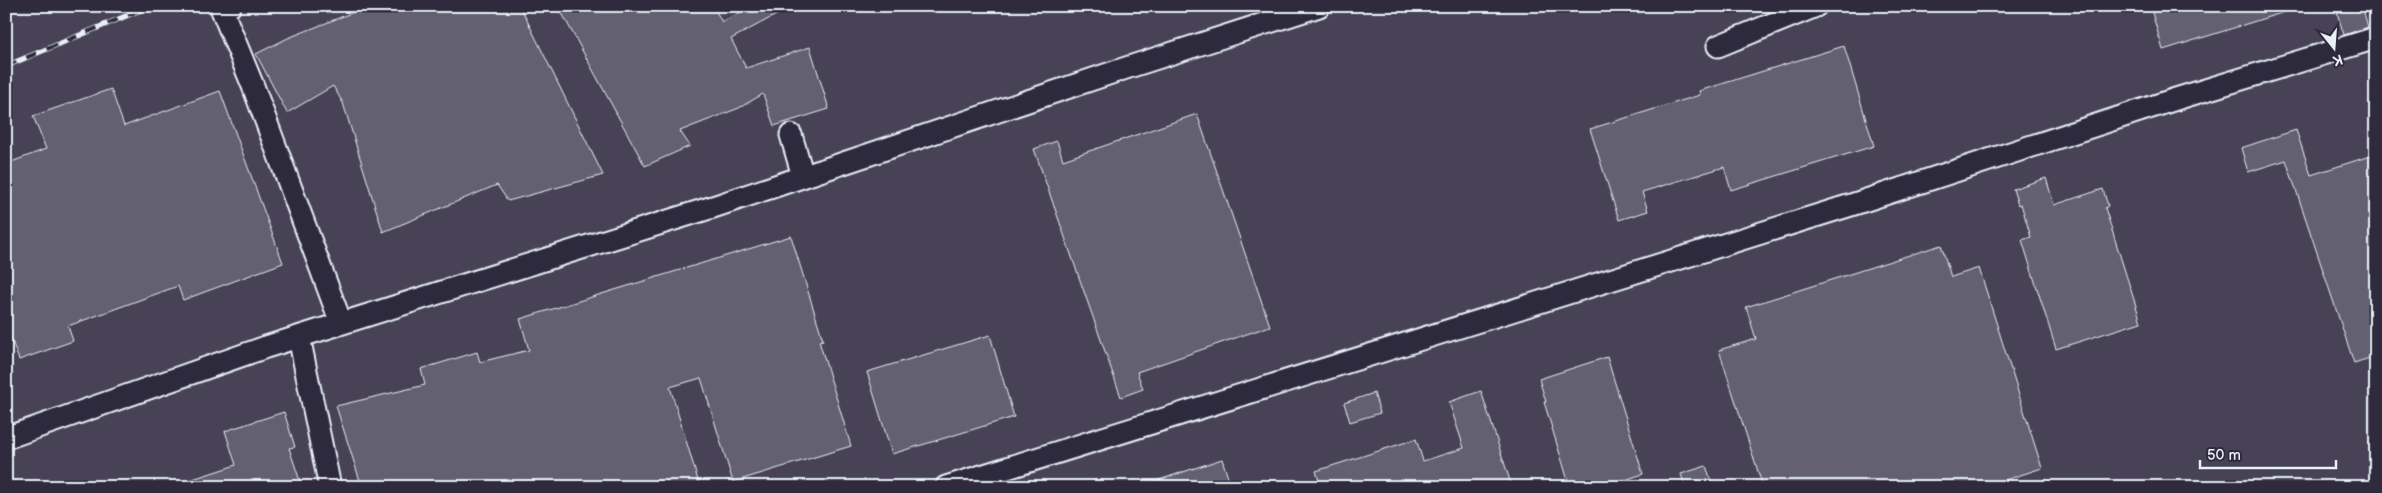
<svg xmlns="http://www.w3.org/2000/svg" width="2382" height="493" viewBox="0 0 2382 493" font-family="'Balsamiq Sans',sans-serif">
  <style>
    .built { fill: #464354 }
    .building { fill: #636171; stroke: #e8f1f8 }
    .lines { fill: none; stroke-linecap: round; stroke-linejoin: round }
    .street-casing { stroke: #e8f1f8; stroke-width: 25 }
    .street { stroke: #2f2a3d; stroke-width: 21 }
    .rail-casing { stroke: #e8f1f8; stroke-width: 5.5 }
    .rail { stroke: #2f2a3d; stroke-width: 4; stroke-dasharray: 11; stroke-linecap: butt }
  </style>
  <rect width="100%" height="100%" fill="#3a3648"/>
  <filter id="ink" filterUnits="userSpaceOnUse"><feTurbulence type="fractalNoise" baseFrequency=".02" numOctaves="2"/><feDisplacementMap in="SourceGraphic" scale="10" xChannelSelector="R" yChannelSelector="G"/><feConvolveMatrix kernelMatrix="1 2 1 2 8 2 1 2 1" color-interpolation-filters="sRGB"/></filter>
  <g filter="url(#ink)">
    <path class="built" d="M6 6H2376V487H6Z"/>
    <path class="building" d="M369 6H520L603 175 508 201 497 185 383 232 343 103 333 86 287 113 256 54 288 38Z
      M558 6H713L722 22 753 6H793L731 39 746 68 810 47 829 109 774 126 763 94 739 108 680 131 690 146 645 166Z
      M2150 6H2291V10L2163 50Z
      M2335 6H2362L2368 27 2344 35Z
      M1844 46 1874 146 1731 190 1724 167 1642 192 1648 211 1619 220 1590 129 1700 95 1699 91Z
      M111 89 124 126 220 91 283 263 183 300 178 286 68 326 73 341 19 360 6 325V164L46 149 33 116Z
      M1197 114 1270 326 1137 372 1143 389 1121 397 1034 149 1057 141 1063 160Z
      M2296 130 2311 175 2373 155 2376 163V356L2354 363 2286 160 2248 172 2241 148Z
      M2046 178 2054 205 2103 189 2108 206 2105 208 2141 322 2056 349 2022 240 2031 237 2021 204 2018 205 2013 189Z
      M791 236 823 340 819 341 851 446 733 482 701 378 670 387 700 487H362L336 406 425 385 421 369 477 352 480 362 529 350 520 319Z
      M1941 245 1951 277 1979 268 2042 468 1984 487H1763L1719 350 1756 339 1746 307Z
      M990 335 1014 417 892 454 867 372Z
      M1607 357 1643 474 1603 487H1570L1544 402H1546L1539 379Z
      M1481 391 1512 487H1321L1316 471 1416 439 1423 461 1464 448 1449 402Z
      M1374 393 1380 413 1350 422 1344 403Z
      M284 412 295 447 289 448 302 487H178L177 484 236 465 225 431Z
      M1222 459 1231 487H1148L1147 484Z
      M1706 466 1713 487H1685L1681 474Z"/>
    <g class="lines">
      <defs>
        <path id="street" d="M230 6 222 10 253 86 341 323
          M1718 46 1816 6
          M791 135 803 176
          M299 337 330 487
          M6 438 266 347 716 206 1126 68 1319 6
          M946 487 1851 205 2176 99 2376 38"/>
      </defs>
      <use href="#street" class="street-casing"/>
      <use href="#street" class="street"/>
      <defs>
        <path id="rail" d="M6 66 150 6"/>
      </defs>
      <use href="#rail" class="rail-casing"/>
      <use href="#rail" class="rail"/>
    </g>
  </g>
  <rect width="2382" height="493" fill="none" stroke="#2f2a3d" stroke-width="25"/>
  <rect x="12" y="12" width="2357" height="468" fill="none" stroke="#e8f1f8" stroke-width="2" filter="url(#ink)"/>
  <g transform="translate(2334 48) rotate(163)" stroke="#2f2a3d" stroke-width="4" paint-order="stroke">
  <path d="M0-4L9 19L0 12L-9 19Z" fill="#e8f1f8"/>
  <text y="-8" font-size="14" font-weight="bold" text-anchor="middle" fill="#e8f1f8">K</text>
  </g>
  <path d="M2200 460v8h136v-8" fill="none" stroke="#e8f1f8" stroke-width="2.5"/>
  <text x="2207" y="460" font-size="15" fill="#e8f1f8" stroke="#2f2a3d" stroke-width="4" paint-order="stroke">50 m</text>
</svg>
